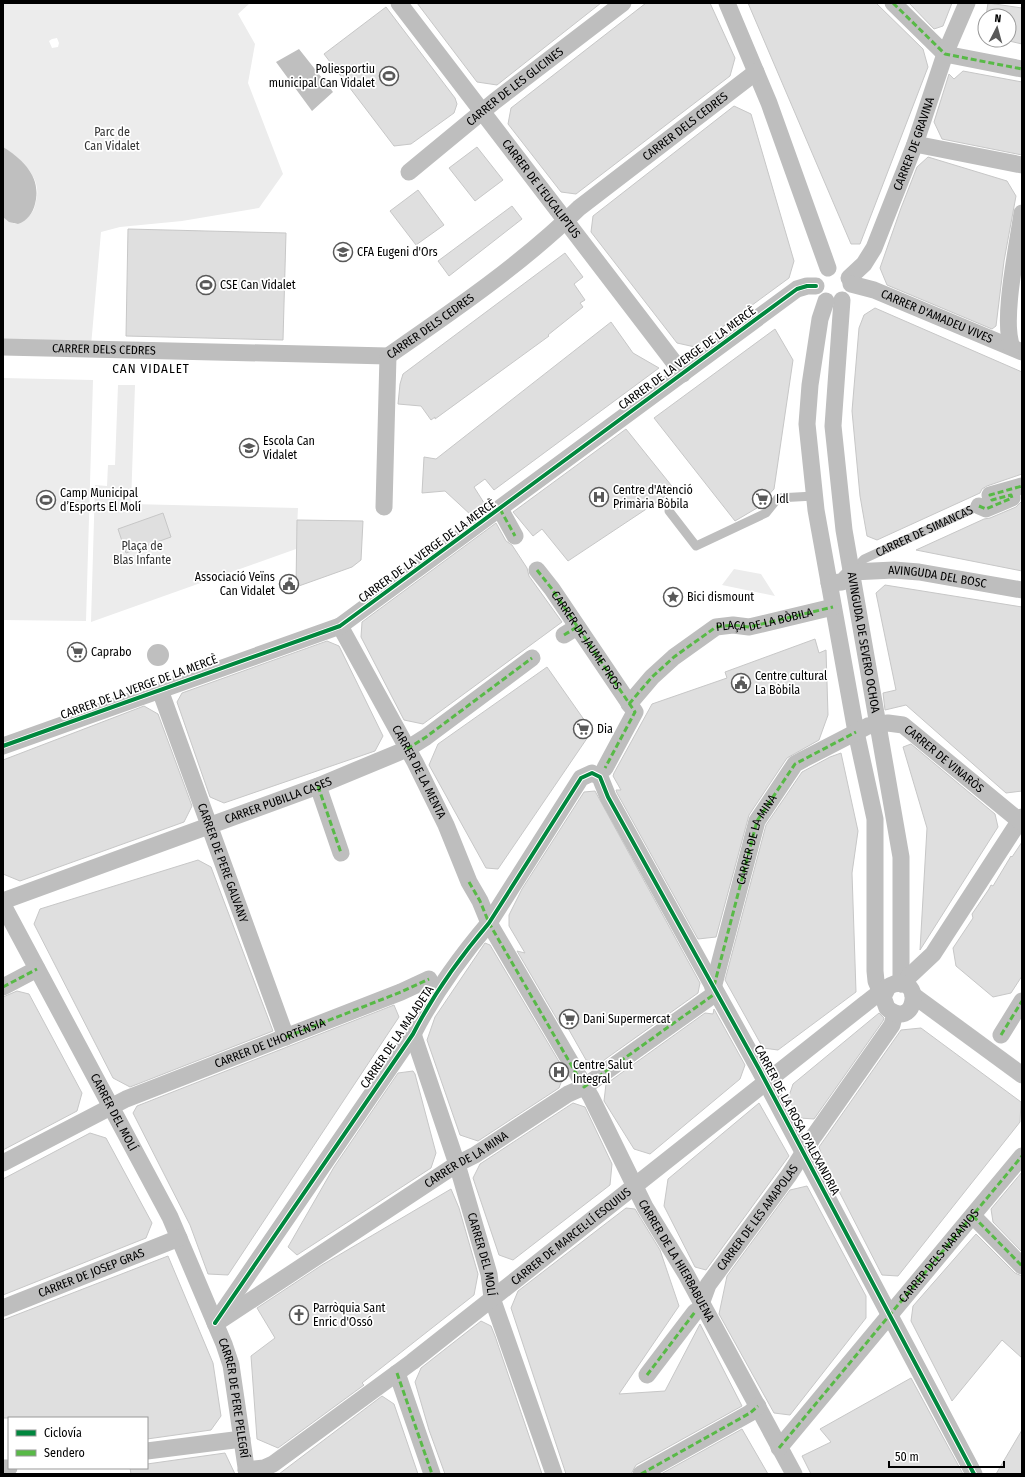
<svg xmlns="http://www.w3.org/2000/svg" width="1025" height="1477" viewBox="0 0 1025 1477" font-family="'Fira Sans Condensed',sans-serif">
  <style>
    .green { fill: #ececec; fill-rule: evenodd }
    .water { fill: #bfbfbf }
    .building { fill: #dfdfdf; stroke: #c7c7c7 }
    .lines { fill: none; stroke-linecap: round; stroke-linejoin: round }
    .lane { stroke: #bebebe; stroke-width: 9 }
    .street { stroke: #bebebe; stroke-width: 17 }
    .quiet { stroke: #58b947; stroke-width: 3; stroke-dasharray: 6 3; stroke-linecap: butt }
    .cycleway-casing { stroke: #fff; stroke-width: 6 }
    .cycleway { stroke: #00873e; stroke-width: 4 }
    .labels { text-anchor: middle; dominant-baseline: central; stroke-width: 3.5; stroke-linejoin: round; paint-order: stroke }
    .poi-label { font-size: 12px; fill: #000; stroke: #fff; text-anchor: start }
    .street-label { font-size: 12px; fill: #000; stroke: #fff }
    .park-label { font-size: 12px; fill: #333; stroke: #fff }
    .neighbourhood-label { font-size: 13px; letter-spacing: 1px; fill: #000; stroke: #fff }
  </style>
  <rect width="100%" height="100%" fill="#fff"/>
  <path class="green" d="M3 3H250L238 14 255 44 248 83 283 174 259 208 182 221 120 227 101 232 91 346 3 344V217L15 224C21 224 26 220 30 215 34 211 35 206 36 201 43 178 21 159 3 147ZM57 38 59 43 58 47 52 48 49 41 52 39Z
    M3 378 93 380 86 621 3 620Z
    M118 385H135L131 504 298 508 296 549 91 622 95 485 107 486 108 465H115Z
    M734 569 761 574 775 596 722 585Z"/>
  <path class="water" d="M299 49 333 92 312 111 276 62Z
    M3 147C24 160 42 178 35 204 33 213 27 221 18 224L9 222 3 217Z
    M147 655a11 11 0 1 1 22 0a11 11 0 1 1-22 0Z"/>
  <path class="building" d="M417 3H601L497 85 477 82Z
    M646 3H710L735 58 730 76 576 194 561 192 508 124 511 108Z
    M748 3H876L923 49 928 67 860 244H851Z
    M909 3H952L943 26 934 29Z
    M988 3 1022 8V44L1009 41V16H986Z
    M386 7 455 98 457 104 454 113 411 144 394 146 324 54Z
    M963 71 1022 82V155L942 139 934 122 949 74 954 79Z
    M734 106 751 114 794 261 789 278 695 347 677 343 591 232 593 216Z
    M477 147 503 180 475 201 449 168Z
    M928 157 1007 181 1016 196 1004 261 996 326 992 329 887 285 880 268 901 208 917 167Z
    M418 190 444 225 416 245 390 211Z
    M512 206 522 219 449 276 438 261Z
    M128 229 286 233 283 340 126 336Z
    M565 253 583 277 574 284 585 300 580 303 583 307 548 335 549 336 435 419V417L431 420 421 406 398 404 400 384 403 374Z
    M875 308 1022 372V474L987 486 982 489 980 493 877 540 867 536 860 496 852 411 859 328 864 315Z
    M611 322 633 353 659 368 494 490 485 479 474 487 486 506 472 516 445 491 422 493 424 457 436 459Z
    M775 329 793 360 774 489 757 508 735 521 654 418Z
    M626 429 675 490 568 561 542 529 533 536 513 512Z
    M1022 501V571L916 550 984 519 990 518 1016 507Z
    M163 513 171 537 126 553 118 529Z
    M297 520 363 521 361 560 352 567 296 587Z
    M496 523 506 541 512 545 527 568 529 576 562 622 423 724 404 720 361 637 362 622Z
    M885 585 1022 607V791L1006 793 906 705 885 710 883 693 896 690 876 593Z
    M815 639 819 653 826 650 828 715 819 740 787 758 749 815 716 937 698 939 617 793 616 790H621L613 776 614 773 652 704 727 678 725 672Z
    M327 641 339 646 383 736 375 751 224 803 210 797 177 702 182 693Z
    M547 667 592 731 498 869 486 868 429 765 438 744Z
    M144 706 158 714 192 806 184 822 20 881 3 874V760Z
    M911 744 995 814 998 827 920 950 927 828 903 747Z
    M841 753 858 831 852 873 856 992 778 1050 763 1048 725 980 766 825 802 772 830 757Z
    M595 791 700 983 698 993 600 1063 586 1060 560 1014 561 1026 517 951 525 953 509 926V915L522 889 584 792Z
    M1022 842V976L1011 993 993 997 956 966 953 948 973 918 972 914 989 889 991 885 993 886 1011 856 1012 857Z
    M198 860 211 867 273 1031 130 1087 113 1078 34 924 40 909Z
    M485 943 490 945 564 1070V1075L559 1088 478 1141 460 1135 427 1040 435 1017Z
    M17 991 29 994 82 1093 77 1111 3 1150V997Z
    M394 1005 399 1017 228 1275 208 1274 190 1225 133 1113 137 1106Z
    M714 1009 745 1065 740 1079 650 1154 634 1149 604 1101 606 1084 705 1013 713 1014Z
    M879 1013 884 1018 883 1021 814 1119 800 1118 788 1099 793 1084Z
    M921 1028 1021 1102 1020 1122 898 1276 882 1275 824 1162 819 1147 901 1030Z
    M413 1071 415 1074 436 1153 431 1168 297 1255 288 1247 334 1167 398 1073Z
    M573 1103 585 1107 612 1164 610 1185 513 1260 499 1255 473 1178 480 1164Z
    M759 1103 789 1156 706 1270 695 1267 664 1206 668 1179Z
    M90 1133 106 1138 152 1223 146 1238 3 1295V1179Z
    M1022 1172V1252L993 1222 991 1209Z
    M807 1186 866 1296V1318L790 1415 774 1413 719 1314 727 1276 790 1190Z
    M451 1189 459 1208 478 1274 474 1295 362 1383 364 1385 278 1448 257 1439 251 1356 275 1338 257 1308 322 1265Z
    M626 1208 635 1209 660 1250 679 1306 619 1394 665 1391 700 1324 742 1406 636 1465 631 1474H566L511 1308 518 1291Z
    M976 1234 1015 1273 1022 1276V1358L1002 1340 952 1401 911 1321 913 1306Z
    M168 1256 213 1363 221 1416 211 1430 147 1439V1418H3V1320Z
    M481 1321 491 1326 495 1336 542 1474H445L429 1430 415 1382 421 1368Z
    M911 1378 963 1474H811L802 1456 831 1442 820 1429Z
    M382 1396 394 1404 418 1474H279Z
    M742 1429 768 1474H661Z
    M1022 1430V1474H996Z
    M225 1453 235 1474H131L130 1468H147V1464Z"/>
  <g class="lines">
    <g class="lane">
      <path d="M669 511 696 546 766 513 778 498 814 496"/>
      <path id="s1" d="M852 572 864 559 979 506"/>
    </g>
    <g class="street">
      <path id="s2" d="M399 3 683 374"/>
      <path d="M727 3 769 103 828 268"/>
      <path d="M893 3 945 54 1022 69"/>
      <path d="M915 144 1022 165"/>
      <path id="s3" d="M409 172 495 101 623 3"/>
      <path id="s4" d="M849 278 864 264 874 248 915 144 945 54 967 3"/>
      <path id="s5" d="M851 284 874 290 1022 352"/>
      <path id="s6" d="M842 300 833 426 844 530 901 857V984"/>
      <path d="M826 301 820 319 810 385 807 424 816 510 856 732 875 819V971L876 981 883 997"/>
      <path id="s7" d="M3 347 388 356C453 311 523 263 579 208L756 72"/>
      <path d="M1012 347C1001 321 1018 244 1022 213"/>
      <path d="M979 506 986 509 1012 498 1011 495 992 500 990 495 1022 486"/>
      <path d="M384 507 388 356"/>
      <path d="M500 509 515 536"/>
      <path d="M537 570 552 589 635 712 605 768"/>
      <path id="s8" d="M829 583 842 582 852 572 894 570 919 572 1022 590"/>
      <path id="s9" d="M340 626 415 762 446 825 469 882 480 901 489 923 591 1097 645 1207 686 1274 794 1474"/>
      <path d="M564 635 577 627"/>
      <path id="s10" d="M160 690 286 1037"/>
      <path id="s11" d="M629 704 652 677 674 657 716 627 733 625 749 627 833 607"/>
      <path d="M3 746 340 626 797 289 807 286H816"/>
      <path d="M318 786 341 853"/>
      <path id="s12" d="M3 901 318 786 407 749 426 737 532 658"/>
      <path id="s13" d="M3 905 170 1217 224 1344 231 1365 247 1474"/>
      <path d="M901 984 933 954 1022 817"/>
      <path d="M3 987 37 969"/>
      <path id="s14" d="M713 988 757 821 795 764 804 759 868 726 888 723 903 725 1022 823"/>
      <path d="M913 995 1022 1075"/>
      <path id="s15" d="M413 1034 457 1164 489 1274 492 1298 554 1474"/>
      <path d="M1001 1035 1022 1001"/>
      <path id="s16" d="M3 1163 126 1099 401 992 429 979"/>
      <path d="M973 1216 1022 1266"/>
      <path id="s17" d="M701 1304 708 1285 789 1175 814 1136 892 1025 895 1013"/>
      <path id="s18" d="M3 1308 179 1238"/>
      <path id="s19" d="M221 1320 457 1164 475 1155 568 1094 584 1087 716 993"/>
      <path d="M215 1323 413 1034C433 995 461 956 489 923L581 778 592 773 600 777 608 797 759 1069 974 1474"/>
      <path d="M397 1373 432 1474"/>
      <path d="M647 1375 695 1312"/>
      <path id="s20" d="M779 1448 1022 1156"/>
      <path d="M147 1451 242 1439"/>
      <path d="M3 1468H9"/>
      <path id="s21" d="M246 1470 264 1468 273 1464 412 1362 866 1003C874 997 885 987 894 984 925 976 915 1032 887 1008L883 997 888 987"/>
      <path d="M641 1474 750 1413 758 1406"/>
    </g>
    <g class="quiet">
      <path d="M893 3 945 54 1022 69"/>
      <path d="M979 506 986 509 1012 498 1011 495 992 500 990 495 1022 486"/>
      <path d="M500 509 515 536"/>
      <path id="s22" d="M537 570 552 589 635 712 605 768"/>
      <path d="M564 635 577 627"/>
      <path d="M629 704 652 677 674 657 716 627 733 625 749 627 833 607"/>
      <path d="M407 749 426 737 532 658"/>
      <path d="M318 786 341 853"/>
      <path d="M469 882 480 901 489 923 584 1087 716 993"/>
      <path d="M714 986 757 821 795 764 856 732"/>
      <path d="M3 987 37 969"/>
      <path d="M1001 1035 1022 1001"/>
      <path d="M286 1037 401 992 429 979"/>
      <path d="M973 1216 1022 1266"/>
      <path d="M397 1373 432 1474"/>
      <path d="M647 1375 695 1312"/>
      <path d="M779 1448 1022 1156"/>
      <path d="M641 1474 750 1413 758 1406"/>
    </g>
    <defs>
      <path id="cycleway" d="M3 746 340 626 797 289 807 286H816
        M215 1323 413 1034C433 995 461 956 489 923L581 778 592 773 600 777 608 797 759 1069 974 1474"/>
    </defs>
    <use href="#cycleway" class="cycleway-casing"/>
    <use href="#cycleway" class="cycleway"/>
  </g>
  <defs>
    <symbol id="stadium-ring" viewBox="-11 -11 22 22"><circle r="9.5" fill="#fff" stroke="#595959" stroke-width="1.5"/><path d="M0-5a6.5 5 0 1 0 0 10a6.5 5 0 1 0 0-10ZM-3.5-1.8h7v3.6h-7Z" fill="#595959"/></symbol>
    <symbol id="school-ring" viewBox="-11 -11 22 22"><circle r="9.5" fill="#fff" stroke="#595959" stroke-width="1.5"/><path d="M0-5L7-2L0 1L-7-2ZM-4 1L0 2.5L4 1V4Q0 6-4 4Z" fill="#595959"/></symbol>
    <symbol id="hospital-ring" viewBox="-11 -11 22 22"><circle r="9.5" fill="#fff" stroke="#595959" stroke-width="1.5"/><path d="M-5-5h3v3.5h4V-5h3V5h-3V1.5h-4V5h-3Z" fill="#595959"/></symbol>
    <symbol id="supermarket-ring" viewBox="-11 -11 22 22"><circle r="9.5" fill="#fff" stroke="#595959" stroke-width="1.5"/><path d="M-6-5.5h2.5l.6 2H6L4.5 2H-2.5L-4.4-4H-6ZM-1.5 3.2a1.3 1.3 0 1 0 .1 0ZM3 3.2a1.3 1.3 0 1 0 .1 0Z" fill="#595959"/></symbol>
    <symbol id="civic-ring" viewBox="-11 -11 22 22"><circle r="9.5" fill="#fff" stroke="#595959" stroke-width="1.5"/><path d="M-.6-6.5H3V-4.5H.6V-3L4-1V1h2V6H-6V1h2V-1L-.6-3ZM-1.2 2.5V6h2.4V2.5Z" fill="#595959"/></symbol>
    <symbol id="sight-ring" viewBox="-11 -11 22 22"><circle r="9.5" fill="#fff" stroke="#595959" stroke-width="1.5"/><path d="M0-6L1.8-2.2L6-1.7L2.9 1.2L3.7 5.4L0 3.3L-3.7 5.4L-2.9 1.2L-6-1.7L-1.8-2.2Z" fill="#595959"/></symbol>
    <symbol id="church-ring" viewBox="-11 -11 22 22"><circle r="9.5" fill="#fff" stroke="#595959" stroke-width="1.5"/><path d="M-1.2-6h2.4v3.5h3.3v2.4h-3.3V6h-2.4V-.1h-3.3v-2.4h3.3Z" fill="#595959"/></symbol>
  </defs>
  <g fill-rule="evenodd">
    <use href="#stadium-ring" x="378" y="65" width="22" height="22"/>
    <use href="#school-ring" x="332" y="241" width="22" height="22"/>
    <use href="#stadium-ring" x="195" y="274" width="22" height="22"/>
    <use href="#school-ring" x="238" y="437" width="22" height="22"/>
    <use href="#hospital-ring" x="588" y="486" width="22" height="22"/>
    <use href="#supermarket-ring" x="751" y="488" width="22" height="22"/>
    <use href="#stadium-ring" x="35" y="489" width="22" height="22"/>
    <use href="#civic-ring" x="278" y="573" width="22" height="22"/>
    <use href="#sight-ring" x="662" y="586" width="22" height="22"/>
    <use href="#supermarket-ring" x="66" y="641" width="22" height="22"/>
    <use href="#civic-ring" x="730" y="672" width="22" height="22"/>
    <use href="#supermarket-ring" x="572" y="718" width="22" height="22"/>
    <use href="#supermarket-ring" x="558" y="1008" width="22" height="22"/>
    <use href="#hospital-ring" x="548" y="1061" width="22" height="22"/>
    <use href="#church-ring" x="288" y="1304" width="22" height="22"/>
  </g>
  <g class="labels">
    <g class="poi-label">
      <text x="375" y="69" text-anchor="end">Poliesportiu<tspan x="375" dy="14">municipal Can Vidalet</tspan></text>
      <text x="357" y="252">CFA Eugeni d'Ors</text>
      <text x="220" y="285">CSE Can Vidalet</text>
      <text x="263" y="441">Escola Can<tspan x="263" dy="14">Vidalet</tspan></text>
      <text x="613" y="490">Centre d'Atenció<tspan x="613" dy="14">Primària Bòbila</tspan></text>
      <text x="60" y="493">Camp Municipal<tspan x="60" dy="14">d’Esports El Molí</tspan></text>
      <text x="776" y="499">Idl</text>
      <text x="275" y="577" text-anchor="end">Associació Veïns<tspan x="275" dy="14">Can Vidalet</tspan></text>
      <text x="687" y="597">Bici dismount</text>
      <text x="91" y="652">Caprabo</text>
      <text x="755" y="676">Centre cultural<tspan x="755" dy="14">La Bòbila</tspan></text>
      <text x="597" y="729">Dia</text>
      <text x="583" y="1019">Dani Supermercat</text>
      <text x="573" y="1065">Centre Salut<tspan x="573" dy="14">Integral</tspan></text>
      <text x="313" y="1308">Parròquia Sant<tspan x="313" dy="14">Enric d'Ossó</tspan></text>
    </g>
    <g class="street-label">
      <text stroke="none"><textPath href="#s3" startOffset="136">CARRER DE LES GLICINES</textPath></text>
      <text stroke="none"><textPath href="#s7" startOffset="761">CARRER DELS CEDRES</textPath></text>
      <text stroke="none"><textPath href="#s4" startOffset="151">CARRER DE GRAVINA</textPath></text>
      <text stroke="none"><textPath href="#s2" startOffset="234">CARRER DE L'EUCALIPTUS</textPath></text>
      <text stroke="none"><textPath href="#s5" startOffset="92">CARRER D'AMADEU VIVES</textPath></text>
      <text stroke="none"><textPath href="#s7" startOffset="437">CARRER DELS CEDRES</textPath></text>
      <text stroke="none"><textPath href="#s7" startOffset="101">CARRER DELS CEDRES</textPath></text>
      <text transform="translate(687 358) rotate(-36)">CARRER DE LA VERGE DE LA MERCÈ</text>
      <text stroke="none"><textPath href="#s1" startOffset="84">CARRER DE SIMANCAS</textPath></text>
      <text transform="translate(427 551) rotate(-36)">CARRER DE LA VERGE DE LA MERCÈ</text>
      <text stroke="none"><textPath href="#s8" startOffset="113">AVINGUDA DEL BOSC</textPath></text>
      <text stroke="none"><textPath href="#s11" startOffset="166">PLAÇA DE LA BÒBILA</textPath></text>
      <text stroke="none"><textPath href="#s22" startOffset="86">CARRER DE JAUME PROS</textPath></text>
      <text stroke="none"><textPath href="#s6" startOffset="345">AVINGUDA DE SEVERO OCHOA</textPath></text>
      <text transform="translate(139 687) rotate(-20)">CARRER DE LA VERGE DE LA MERCÈ</text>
      <text stroke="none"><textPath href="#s14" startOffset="412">CARRER DE VINARÒS</textPath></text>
      <text stroke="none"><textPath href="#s9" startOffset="166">CARRER DE LA MENTA</textPath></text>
      <text stroke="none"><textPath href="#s12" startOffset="293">CARRER PUBILLA CASES</textPath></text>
      <text stroke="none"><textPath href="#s14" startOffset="155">CARRER DE LA MINA</textPath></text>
      <text stroke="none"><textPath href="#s10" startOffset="184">CARRER DE PERE GALVANY</textPath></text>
      <text transform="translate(397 1037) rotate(-56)">CARRER DE LA MALADETA</text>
      <text stroke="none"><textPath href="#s16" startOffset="293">CARRER DE L'HORTÈNSIA</textPath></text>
      <text stroke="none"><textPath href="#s13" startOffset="235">CARRER DEL MOLÍ</textPath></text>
      <text transform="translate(797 1120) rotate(62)">CARRER DE LA ROSA D'ALEXANDRIA</text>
      <text stroke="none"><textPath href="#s19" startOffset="293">CARRER DE LA MINA</textPath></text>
      <text stroke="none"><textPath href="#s17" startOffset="104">CARRER DE LES AMAPOLAS</textPath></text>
      <text stroke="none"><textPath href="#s21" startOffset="403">CARRER DE MARCEL·LÍ ESQUIUS</textPath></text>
      <text stroke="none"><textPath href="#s15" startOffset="231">CARRER DEL MOLÍ</textPath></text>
      <text stroke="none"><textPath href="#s20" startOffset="250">CARRER DELS NARANJOS</textPath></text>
      <text stroke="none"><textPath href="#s9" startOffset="719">CARRER DE LA HIERBABUENA</textPath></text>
      <text stroke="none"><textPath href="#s18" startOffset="95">CARRER DE JOSEP GRAS</textPath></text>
      <text stroke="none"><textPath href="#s13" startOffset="547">CARRER DE PERE PELEGRÍ</textPath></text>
    </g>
    <g class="park-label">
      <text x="112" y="132">Parc de<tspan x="112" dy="14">Can Vidalet</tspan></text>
      <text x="142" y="546">Plaça de<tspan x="142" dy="14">Blas Infante</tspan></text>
    </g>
    <g class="neighbourhood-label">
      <text x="151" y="368">CAN VIDALET</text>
    </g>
  </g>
  <rect width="1025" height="1477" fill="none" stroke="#000000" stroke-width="8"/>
  <rect x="8" y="1417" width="140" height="52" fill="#ffffff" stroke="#999999"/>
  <rect x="16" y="1430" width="20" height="6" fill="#00873e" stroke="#999999"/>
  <text x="44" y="1437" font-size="12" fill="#000000">Ciclovía</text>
  <rect x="16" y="1450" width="20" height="6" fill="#58b947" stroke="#999999"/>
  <text x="44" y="1457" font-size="12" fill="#000000">Sendero</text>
  <g transform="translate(997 28) rotate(6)"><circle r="19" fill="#ffffff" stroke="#999999"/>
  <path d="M0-3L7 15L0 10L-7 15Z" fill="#595959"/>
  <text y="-6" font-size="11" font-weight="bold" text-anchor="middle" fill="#000000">N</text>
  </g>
  <path d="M889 1461v6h115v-6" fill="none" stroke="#000000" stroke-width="2"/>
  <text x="895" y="1461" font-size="12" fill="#000000" stroke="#ffffff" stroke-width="3" paint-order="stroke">50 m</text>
</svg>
